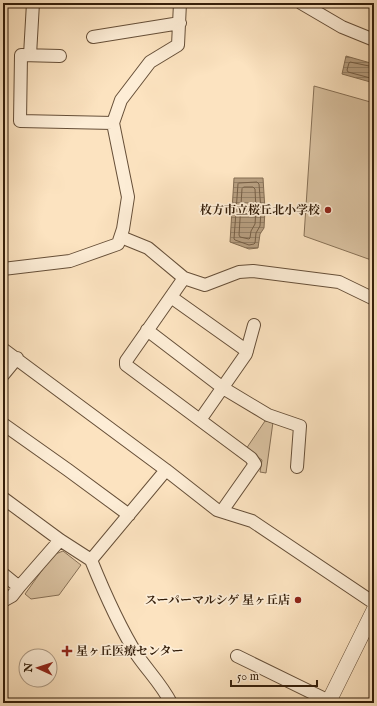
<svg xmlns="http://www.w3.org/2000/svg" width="377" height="706" viewBox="0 0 377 706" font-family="'IM FELL English','Noto Serif JP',serif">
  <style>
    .park { fill: #dac2a1; stroke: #877056 }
    .water { fill: url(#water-rules); stroke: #836c52 }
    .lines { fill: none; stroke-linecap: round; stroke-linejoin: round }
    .shore { stroke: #765f46; stroke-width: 1 }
    .minor-casing { stroke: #664f38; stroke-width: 14 }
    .tertiary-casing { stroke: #664f38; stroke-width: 16 }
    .minor { stroke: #fdedd6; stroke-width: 12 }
    .tertiary { stroke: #fdedd6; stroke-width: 15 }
    .poi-dot { fill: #8f2418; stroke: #fdedd6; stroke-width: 1.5 }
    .labels { text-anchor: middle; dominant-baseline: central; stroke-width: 3.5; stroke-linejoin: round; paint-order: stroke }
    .poi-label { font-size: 12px; font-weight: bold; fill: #341e0a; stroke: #fdedd6; text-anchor: end }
  </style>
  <defs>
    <pattern id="water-rules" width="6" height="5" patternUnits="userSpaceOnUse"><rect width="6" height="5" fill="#b8a082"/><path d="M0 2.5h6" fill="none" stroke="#968269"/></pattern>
  </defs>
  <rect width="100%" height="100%" fill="#fce3c0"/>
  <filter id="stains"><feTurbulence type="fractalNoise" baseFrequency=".005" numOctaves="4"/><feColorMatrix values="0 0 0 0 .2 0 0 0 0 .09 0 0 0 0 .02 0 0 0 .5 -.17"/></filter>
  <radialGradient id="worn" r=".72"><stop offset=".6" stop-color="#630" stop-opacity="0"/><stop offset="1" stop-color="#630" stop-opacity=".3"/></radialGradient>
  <path class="park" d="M314 86 374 103V261L304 236Z
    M265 421 273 422 266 473 260 472 262 460 246 449Z
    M63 551 81 565 59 595 31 599 25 594 53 555Z"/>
  <path class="water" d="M346 56 374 64V83L342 74Z
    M234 178H263L265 210 264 228 260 234 258 248 249 249 230 242Z"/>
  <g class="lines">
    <path class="shore" d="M374 67 350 62 349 63 347 70 348 72 374 79
      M239 183 257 182 259 184 261 210 260 226 256 233 255 243 254 244 249 245 235 240 234 239 238 184Z
      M244 187H253L255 189 256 210 255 224 251 231 250 238 249 239 240 237 239 235 242 189Z"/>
    <defs>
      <path id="minor" d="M301 3 342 27 374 40
        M93 37 180 23
        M30 55 33 3
        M60 56 21 55 20 121 113 123
        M121 237 148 248 184 278 205 285 239 272 253 271 339 282 374 299
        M3 269 70 261 118 244 123 229 128 197 113 123 121 100 150 62 178 45 180 3
        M184 278 126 361V365L251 458 255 464 222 511
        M171 297 247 351
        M147 330 223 388 268 415 300 426 297 467
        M3 349 166 470 217 510 252 521 374 603
        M3 375 17 358
        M200 420 246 354 254 325
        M3 424 68 470 129 515
        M3 498 60 540 91 560 166 470
        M91 560C104 592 119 626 137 655 148 671 162 685 171 703
        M3 574 19 587
        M3 601 12 596 19 587 60 540
        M237 656 329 701"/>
      <path id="tertiary" d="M328 703 374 610"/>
    </defs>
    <use href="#minor" class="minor-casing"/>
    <use href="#tertiary" class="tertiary-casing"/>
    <use href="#minor" class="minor"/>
    <use href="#tertiary" class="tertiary"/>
  </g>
  <g class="poi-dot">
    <circle cx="328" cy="210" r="4"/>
    <circle cx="298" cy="600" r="4"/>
    <path d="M65 645h4v4h4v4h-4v4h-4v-4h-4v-4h4z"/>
  </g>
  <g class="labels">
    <g class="poi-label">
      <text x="320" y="210">枚方市立桜丘北小学校</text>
      <text x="290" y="600">スーパーマルシゲ 星ヶ丘店</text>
      <text x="76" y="651" text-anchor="start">星ヶ丘医療センター</text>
    </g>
  </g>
  <rect width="377" height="706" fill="none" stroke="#fce3c0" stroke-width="16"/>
  <rect x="4" y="4" width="369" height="698" fill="none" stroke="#341e0a" stroke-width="2"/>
  <rect x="8" y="8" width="361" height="690" fill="none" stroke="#341e0a"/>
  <g transform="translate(38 668) rotate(273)"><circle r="19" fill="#fdedd6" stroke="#ad9a84"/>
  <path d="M0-3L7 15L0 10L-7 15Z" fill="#8f2418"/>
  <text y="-6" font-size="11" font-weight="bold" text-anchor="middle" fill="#341e0a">N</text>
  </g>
  <path d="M231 680v6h86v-6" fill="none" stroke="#341e0a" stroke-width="2"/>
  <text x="237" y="680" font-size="12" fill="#341e0a" stroke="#fdedd6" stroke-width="3" paint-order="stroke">50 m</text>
  <rect width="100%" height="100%" filter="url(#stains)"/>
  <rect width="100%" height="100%" fill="url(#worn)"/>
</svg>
